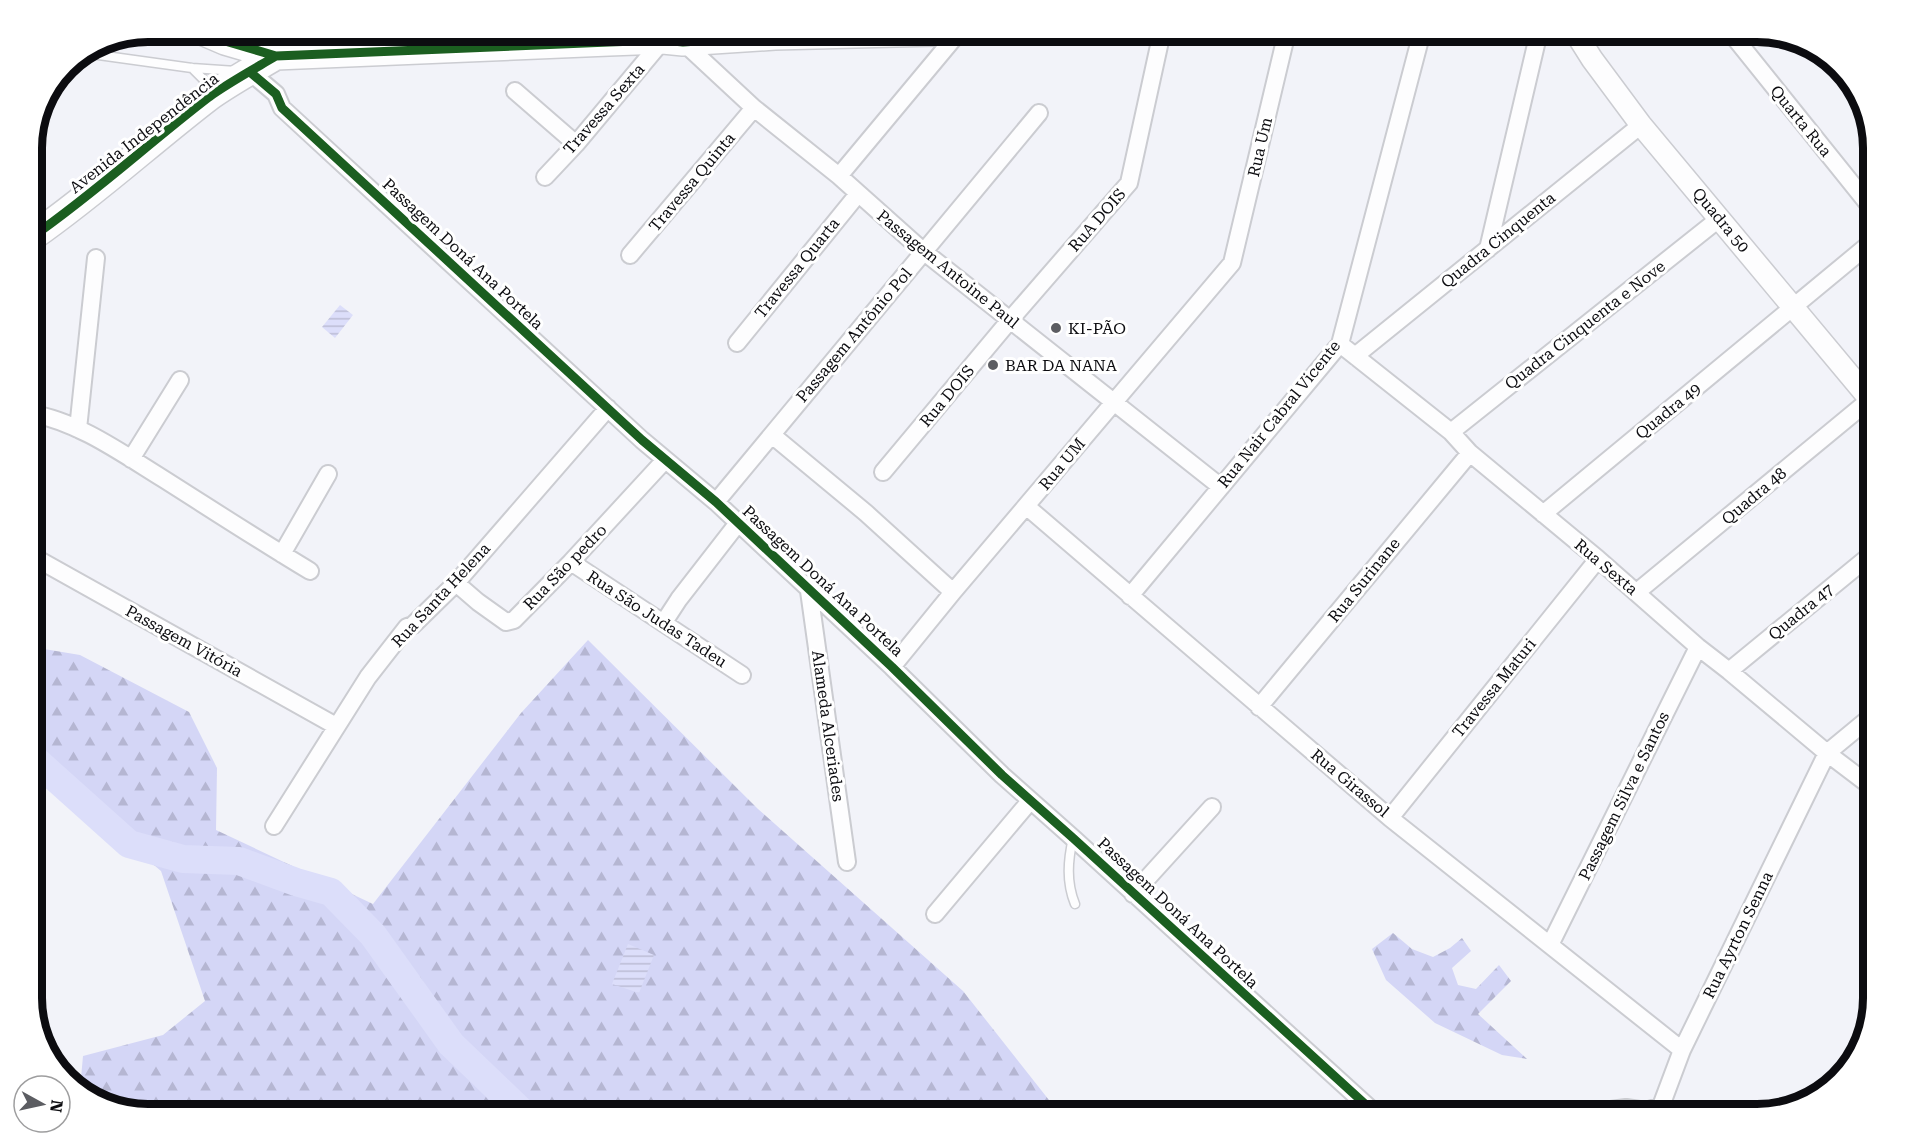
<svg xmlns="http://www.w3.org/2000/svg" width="1905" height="1146" viewBox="0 0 1905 1146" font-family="'Roboto Serif',serif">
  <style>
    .forest { fill: url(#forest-firs) }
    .water { fill: url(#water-rules) }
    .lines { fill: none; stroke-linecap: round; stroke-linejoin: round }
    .river { stroke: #dcdefa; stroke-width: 28 }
    .service-casing { stroke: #cbccd1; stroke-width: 11 }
    .minor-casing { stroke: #cbccd1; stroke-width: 20 }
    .tertiary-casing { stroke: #cbccd1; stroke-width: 24 }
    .primary-casing { stroke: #cbccd1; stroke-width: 30 }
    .service { stroke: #fdfdfe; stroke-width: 8 }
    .minor { stroke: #fdfdfe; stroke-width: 16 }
    .tertiary { stroke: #fdfdfe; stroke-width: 21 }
    .primary { stroke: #fdfdfe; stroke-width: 27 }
    .cycleway-casing { stroke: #fff; stroke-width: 13 }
    .cycleway { stroke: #1b5e20; stroke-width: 9 }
    .poi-dot { fill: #5c5d62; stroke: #fff; stroke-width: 2 }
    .labels { text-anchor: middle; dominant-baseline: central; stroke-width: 6; stroke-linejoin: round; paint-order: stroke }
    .street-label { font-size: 16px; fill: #0c0c10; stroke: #fff }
    .poi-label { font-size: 16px; fill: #0c0c10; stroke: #fff; text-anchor: start }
    .rim { fill: none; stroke: #0c0c10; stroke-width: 8 }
  </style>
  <defs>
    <pattern id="forest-firs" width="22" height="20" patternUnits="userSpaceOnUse" patternTransform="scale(1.5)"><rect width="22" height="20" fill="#d4d6f6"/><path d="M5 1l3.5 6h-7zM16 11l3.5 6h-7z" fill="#b5b6d2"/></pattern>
    <pattern id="water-rules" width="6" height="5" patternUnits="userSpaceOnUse" patternTransform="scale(1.5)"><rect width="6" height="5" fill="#dcdefa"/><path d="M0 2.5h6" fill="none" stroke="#bcbdd5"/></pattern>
  </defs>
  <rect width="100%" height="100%" fill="#f2f3f9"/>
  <path class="forest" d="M588 640 758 809 963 991 1060 1114H148L90 1099 80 1089 83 1056 163 1035 205 1001 161 871 32 763V647L80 655 189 712 217 768 216 830 373 904 521 713Z
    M1393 933 1412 949 1433 957 1450 948 1462 938 1471 951 1452 968 1458 985 1476 989 1499 965 1511 981 1478 1014 1527 1059 1502 1055 1435 1023 1386 980 1372 949Z"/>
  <path class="water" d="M340 305 353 315 335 338 322 327Z
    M628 944 654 955 639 993 612 984Z"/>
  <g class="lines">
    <path class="river" d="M32 757 129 844 183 859 239 861 296 882 331 892 373 935 451 1044 524 1114"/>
    <defs>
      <path id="service" d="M84 53 192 68 236 71
        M192 68 203 79 209 91
        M1073 838C1068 860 1066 882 1075 904"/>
      <path id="minor" d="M1730 32 1873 210
        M683 42 754 108 839 176 923 251 1221 487
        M250 72 276 94 282 108 642 440 716 502 892 667 1002 775 1073 838 1376 1114
        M515 91 576 144
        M839 176 959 32
        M545 177 576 144 663 40
        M1488 249 1539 32
        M630 255 754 108
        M737 343 858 194
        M1340 344 1451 432 1470 453 1598 559 1698 647 1729 671 1827 753 1873 788
        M1355 356 1641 125
        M32 414C77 421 123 454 162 478 211 509 260 541 310 571
        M78 429 96 258
        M1451 432 1720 218
        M772 435 866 513 953 592
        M131 459 180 380
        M883 472 1010 320 1129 183 1162 32
        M716 502 1039 113
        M1026 506 1390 818 1682 1050
        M1543 514 1873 241
        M282 554 328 474
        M32 556 336 726
        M571 562 742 675
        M456 583 478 602 506 622 514 620 571 562 665 460
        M809 591 847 862
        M1637 592 1873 397
        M1130 596 1340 344 1422 32
        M664 622 679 599 738 523
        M892 667 953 592 1232 263 1287 32
        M1729 671 1873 553
        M1259 707 1470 453
        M1390 818 1598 559
        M274 826 368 677 407 627 413 625 456 583 608 408
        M1133 894 1212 807
        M935 914 1030 801
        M1550 945 1698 647
        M1646 1111 1661 1106 1682 1050 1827 753 1873 715
        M1581 1114 1626 1108 1646 1111 1738 1114"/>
      <path id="tertiary" d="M1575 32 1592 59 1641 125 1873 403"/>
      <path id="primary" d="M204 32 225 41 276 56 609 42 663 40 683 42 775 36 937 32
        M32 237C94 194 149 143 209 97 230 82 254 69 276 56"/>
    </defs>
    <use href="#service" class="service-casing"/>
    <use href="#minor" class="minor-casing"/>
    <use href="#tertiary" class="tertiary-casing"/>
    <use href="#primary" class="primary-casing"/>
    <use href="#service" class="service"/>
    <use href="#minor" class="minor"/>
    <use href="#tertiary" class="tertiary"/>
    <use href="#primary" class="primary"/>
    <defs>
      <path id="cycleway" d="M204 32 225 41 276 56 609 42 663 40 683 42 775 36 937 32
        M250 72 276 94 282 108 642 440 716 502 892 667 1002 775 1073 838 1376 1114
        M32 237C94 194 149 143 209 97 230 82 254 69 276 56"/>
    </defs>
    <use href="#cycleway" class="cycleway-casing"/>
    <use href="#cycleway" class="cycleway"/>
  </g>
  <g class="poi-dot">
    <circle cx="1056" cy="328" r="6"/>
    <circle cx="993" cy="365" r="6"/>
  </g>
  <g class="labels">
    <g class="street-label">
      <text transform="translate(604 109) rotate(-49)">Travessa Sexta</text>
      <text transform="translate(1801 121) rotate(51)">Quarta Rua</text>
      <text transform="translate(144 133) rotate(-38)">Avenida Independência</text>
      <text transform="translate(1260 147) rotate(-77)">Rua Um</text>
      <text transform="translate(692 182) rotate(-50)">Travessa Quinta</text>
      <text transform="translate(1097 220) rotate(-49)">RuA DOIS</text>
      <text transform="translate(1721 220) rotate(50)">Quadra 50</text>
      <text transform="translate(1498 240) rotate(-39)">Quadra Cinquenta</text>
      <text transform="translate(463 254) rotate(43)">Passagem Doná Ana Portela</text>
      <text transform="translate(797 268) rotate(-51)">Travessa Quarta</text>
      <text transform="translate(948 269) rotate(39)">Passagem Antoine Paul</text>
      <text transform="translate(1585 325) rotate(-38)">Quadra Cinquenta e Nove</text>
      <text transform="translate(854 335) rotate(-50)">Passagem Antônio Pol</text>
      <text transform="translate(947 396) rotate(-50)">Rua DOIS</text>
      <text transform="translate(1668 411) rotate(-39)">Quadra 49</text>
      <text transform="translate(1279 414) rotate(-51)">Rua Nair Cabral Vicente</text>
      <text transform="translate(1062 464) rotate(-50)">Rua UM</text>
      <text transform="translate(1754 496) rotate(-40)">Quadra 48</text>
      <text transform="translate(565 567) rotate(-46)">Rua São pedro</text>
      <text transform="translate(1606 567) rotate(40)">Rua Sexta</text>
      <text transform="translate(1364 580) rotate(-51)">Rua Surinane</text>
      <text transform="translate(823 581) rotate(43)">Passagem Doná Ana Portela</text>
      <text transform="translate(441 595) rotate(-47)">Rua Santa Helena</text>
      <text transform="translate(1801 612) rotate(-39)">Quadra 47</text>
      <text transform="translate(657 619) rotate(33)">Rua São Judas Tadeu</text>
      <text transform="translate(184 641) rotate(29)">Passagem Vitória</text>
      <text transform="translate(1494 688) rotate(-51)">Travessa Maturi</text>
      <text transform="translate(828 726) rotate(82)">Alameda Alceriades</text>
      <text transform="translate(1350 783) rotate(40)">Rua Girassol</text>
      <text transform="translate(1624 796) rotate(-64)">Passagem Silva e Santos</text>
      <text transform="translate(1178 913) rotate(43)">Passagem Doná Ana Portela</text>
      <text transform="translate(1738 935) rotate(-64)">Rua Ayrton Senna</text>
    </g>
    <g class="poi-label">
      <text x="1068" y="328">KI-PÃO</text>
      <text x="1005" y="365">BAR DA NANA</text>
    </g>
  </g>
  <path d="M0 0H1905V1146H0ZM148 42H1757A106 106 0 0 1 1863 148V998A106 106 0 0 1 1757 1104H148A106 106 0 0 1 42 998V148A106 106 0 0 1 148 42Z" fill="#fff" fill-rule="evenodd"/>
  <path class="rim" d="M148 42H1757A106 106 0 0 1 1863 148V998A106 106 0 0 1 1757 1104H148A106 106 0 0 1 42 998V148A106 106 0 0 1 148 42Z"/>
  <g transform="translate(42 1104) rotate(98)"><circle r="28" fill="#ffffff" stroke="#9e9e9f" stroke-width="1.5"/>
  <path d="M0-4.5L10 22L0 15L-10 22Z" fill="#5c5d62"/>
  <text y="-9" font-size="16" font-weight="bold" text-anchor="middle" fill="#0c0c10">N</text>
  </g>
</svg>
